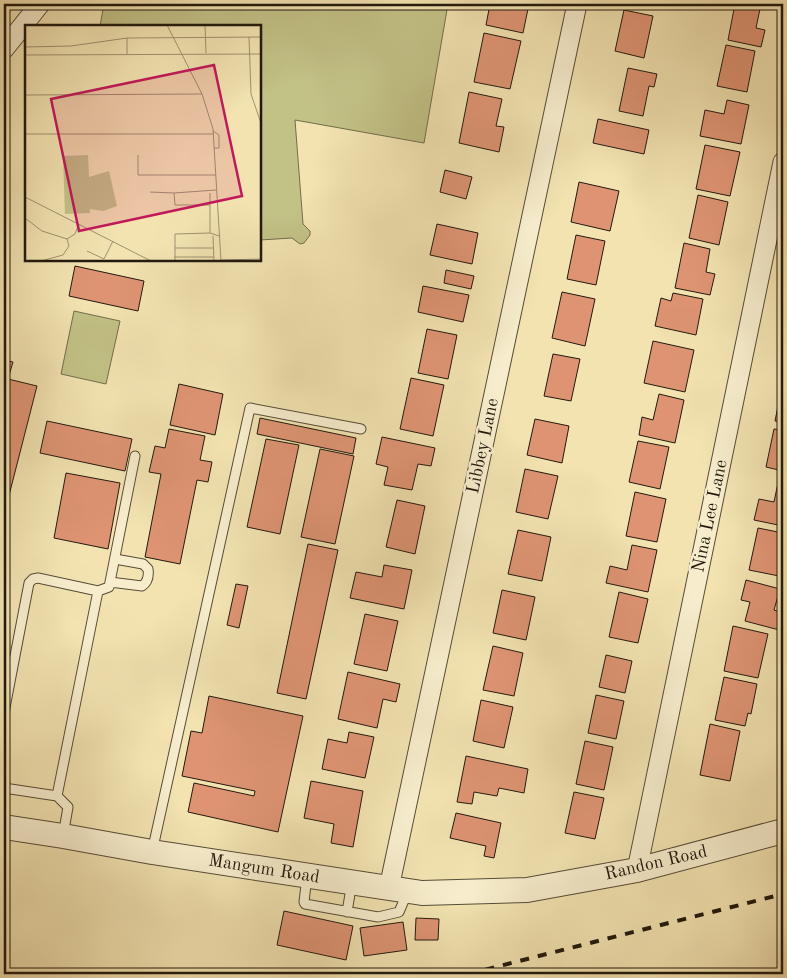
<svg xmlns="http://www.w3.org/2000/svg" width="787" height="978" viewBox="0 0 787 978" font-family="'Old Standard TT',serif">
  <style>
    .green { fill: #c2c186; stroke: #726d4a }
    .building { fill: #de9473; stroke: #22190e }
    .lines { fill: none; stroke-linecap: round; stroke-linejoin: round }
    .service-casing { stroke: #564c37; stroke-width: 11 }
    .minor-casing { stroke: #564c37; stroke-width: 21 }
    .tertiary-casing { stroke: #564c37; stroke-width: 26 }
    .service { stroke: #f7edcc; stroke-width: 9 }
    .minor { stroke: #f7edcc; stroke-width: 19 }
    .tertiary { stroke: #f7edcc; stroke-width: 24 }
    .rail { stroke: #22190e; stroke-width: 4; stroke-dasharray: 9 9; stroke-linecap: butt }
    .labels { text-anchor: middle; dominant-baseline: central; stroke-width: 5; stroke-linejoin: round; paint-order: stroke }
    .street-label { font-size: 18px; fill: #22190e; stroke: #f7edcc }
    .inset-road { fill: none; stroke: #9f9270; stroke-width: 1 }
    .view { fill: #c2185b; fill-opacity: 0.15; stroke: #c2185b; stroke-width: 2.5 }
    .inset-edge { fill: none; stroke: #22190e; stroke-width: 2.5 }
  </style>
  <rect width="100%" height="100%" fill="#f2e3b1"/>
  <filter id="stains"><feTurbulence type="fractalNoise" baseFrequency=".004" numOctaves="4"/><feColorMatrix values="0 0 0 0 .2 0 0 0 0 .09 0 0 0 0 .02 0 0 0 .5 -.17"/></filter>
  <radialGradient id="worn" r=".72"><stop offset=".6" stop-color="#630" stop-opacity="0"/><stop offset="1" stop-color="#630" stop-opacity=".3"/></radialGradient>
  <path class="green" d="M104 4H448L424 143 295 120 303 224 310 231V235L304 243 300 244 292 238 260 240V26H100Z
    M74 311 120 321 106 384 61 374Z"/>
  <path class="building" d="M490 4H529L523 33 486 25Z
    M657 4H675L674 7Z
    M735 4H761L756 28 765 30 761 47 728 40Z
    M624 10 653 16 644 58 615 51Z
    M484 33 521 41 510 89 474 82Z
    M726 45 755 51 747 92 717 86Z
    M628 68 657 74 654 87 649 86 643 116 619 111Z
    M469 92 502 99 496 126 504 127 499 152 459 143Z
    M727 100 749 105 741 144 700 136 705 110 724 114Z
    M598 119 649 130 644 154 593 143Z
    M705 145 740 152 730 196 696 189Z
    M445 170 472 177 466 199 440 192Z
    M579 182 619 191 610 231 571 222Z
    M698 195 728 202 719 245 689 238Z
    M437 224 478 233 472 264 430 255Z
    M576 235 605 241 596 285 567 279Z
    M684 243 710 249 706 272 715 274 710 295 675 288Z
    M75 266 144 281 138 311 69 296Z
    M446 270 474 276 471 289 444 283Z
    M423 286 469 295 463 322 418 312Z
    M562 292 595 299 585 346 552 338Z
    M673 293 703 299 696 335 655 326 661 298 671 301Z
    M427 329 457 335 448 379 418 373Z
    M653 341 694 350 685 392 644 383Z
    M553 354 580 359 571 401 544 396Z
    M4 360 13 362 8 379 37 386 4 515Z
    M411 378 444 385 433 436 400 429Z
    M783 381V422L775 421Z
    M179 384 223 394 215 435 170 425Z
    M659 394 684 400 675 443 639 435 642 417 653 420Z
    M260 418 356 438 353 454 257 434Z
    M535 419 569 426 562 463 527 455Z
    M47 421 132 439 125 471 40 453Z
    M169 429 205 436 200 460 212 462 208 482 197 480 180 564 145 557 161 474 149 472 155 446 165 448Z
    M774 429 783 430V471L766 467Z
    M382 437 435 448 431 466 418 464 412 490 384 485 388 467 376 464Z
    M266 439 299 445 280 534 247 527Z
    M638 441 669 447 660 489 629 482Z
    M320 449 354 456 335 544 301 537Z
    M525 469 558 476 548 519 516 512Z
    M66 473 120 483 108 549 54 538Z
    M779 478 783 479V526L754 520 759 499 774 502Z
    M635 492 666 499 657 542 626 536Z
    M397 500 425 506 415 554 386 547Z
    M758 528 783 533V555L779 576 749 570Z
    M518 530 551 537 542 581 508 574Z
    M308 544 338 550 306 699 277 693Z
    M632 545 657 550 648 592 606 583 610 566 627 570Z
    M384 565 412 570 404 609 350 598 356 572 382 577Z
    M746 580 780 589 774 610 783 613V631L745 621 750 602 741 600Z
    M236 584 248 586 239 628 227 625Z
    M502 590 535 597 526 640 493 633Z
    M619 592 648 599 638 643 609 637Z
    M365 614 398 621 387 671 354 664Z
    M733 626 768 634 758 678 724 671Z
    M493 646 523 653 514 696 483 690Z
    M606 655 632 661 625 693 599 687Z
    M348 672 400 684 396 702 383 699 377 728 338 719Z
    M724 677 757 684 751 714 748 713 745 726 715 720Z
    M596 695 624 701 616 739 588 733Z
    M209 696 303 716 278 832 188 812 194 783 254 796 255 791 182 776 191 731 202 733Z
    M481 700 513 707 504 748 473 741Z
    M710 724 740 731 730 781 700 775Z
    M349 732 374 737 365 778 322 769 328 739 347 743Z
    M585 741 613 747 604 790 576 784Z
    M466 756 528 769 524 793 499 788 497 796 474 792 472 804 457 802Z
    M311 781 363 791 353 847 331 843 334 824 304 818Z
    M574 792 604 798 595 839 565 833Z
    M456 813 501 823 494 858 484 856 486 846 450 838Z
    M284 911 353 926 346 960 277 945Z
    M416 918 439 919 438 940H415Z
    M403 922 407 950 364 956 360 928Z
    M769 969 783 972V974H768Z"/>
  <g class="lines">
    <defs>
      <path id="service" d="M110 582 142 586C148 582 149 576 148 569L143 564 115 559
        M98 591 109 587 135 456
        M4 713 29 583 33 579 38 578 98 591 57 796 68 807 63 836
        M4 788 57 796
        M152 852 250 408 361 429
        M307 876 304 902 305 904 378 917 399 912 408 891
        M347 912 352 882"/>
      <path id="minor" d="M4 49 40 4
        M637 870 783 162
        M389 888 577 4"/>
      <path id="tertiary" d="M4 827 63 836 152 852 422 893 527 890 637 870 783 831"/>
    </defs>
    <use href="#service" class="service-casing"/>
    <use href="#minor" class="minor-casing"/>
    <use href="#tertiary" class="tertiary-casing"/>
    <use href="#service" class="service"/>
    <use href="#minor" class="minor"/>
    <use href="#tertiary" class="tertiary"/>
    <path class="rail" d="M468 974 783 894"/>
  </g>
  <g class="labels">
    <g class="street-label">
      <text transform="translate(483 446) rotate(-78)">Libbey Lane</text>
      <text transform="translate(710 516) rotate(-78)">Nina Lee Lane</text>
      <text transform="translate(656 863) rotate(-13)">Randon Road</text>
      <text transform="translate(264 869) rotate(9)">Mangum Road</text>
    </g>
  </g>
  <g transform="translate(25 25)">
    <rect width="236" height="236" fill="#f2e3b1"/>
    <path d="M63 130 64 152 84 146 92 181 78 186 65 184V188L40 189 38 131Z" fill="#c2c186"/>
    <path class="inset-road" d="M142 0 177 69 188 104 196 236M180 0 181 28M224 12 226 69 237 101M102 13V29M0 22 46 21 102 13 237 12M0 30 237 29M0 70 177 69M188 106 194 110V123H189M0 109H188M113 130V150H191M125 167 149 168M185 168V208L194 211M0 172 126 236M185 180H150L149 168 191 165M0 193 17 206 42 214 50 209 54 199M188 211 189 236M150 223H188M62 226 79 234 88 216M149 232H189M196 235 237 234M16 236 38 230 44 221 42 214M150 236V209L185 208"/>
    <path class="view" d="M189 40 217 171 54 206 26 74Z"/>
    <rect width="236" height="236" class="inset-edge"/>
  </g>
  <rect width="787" height="978" fill="none" stroke="#f2e3b1" stroke-width="20"/>
  <rect x="5" y="5" width="777" height="968" fill="none" stroke="#22190e" stroke-width="2.5"/>
  <rect x="10" y="10" width="767" height="958" fill="none" stroke="#22190e"/>
  <rect width="100%" height="100%" filter="url(#stains)"/>
  <rect width="100%" height="100%" fill="url(#worn)"/>
</svg>
